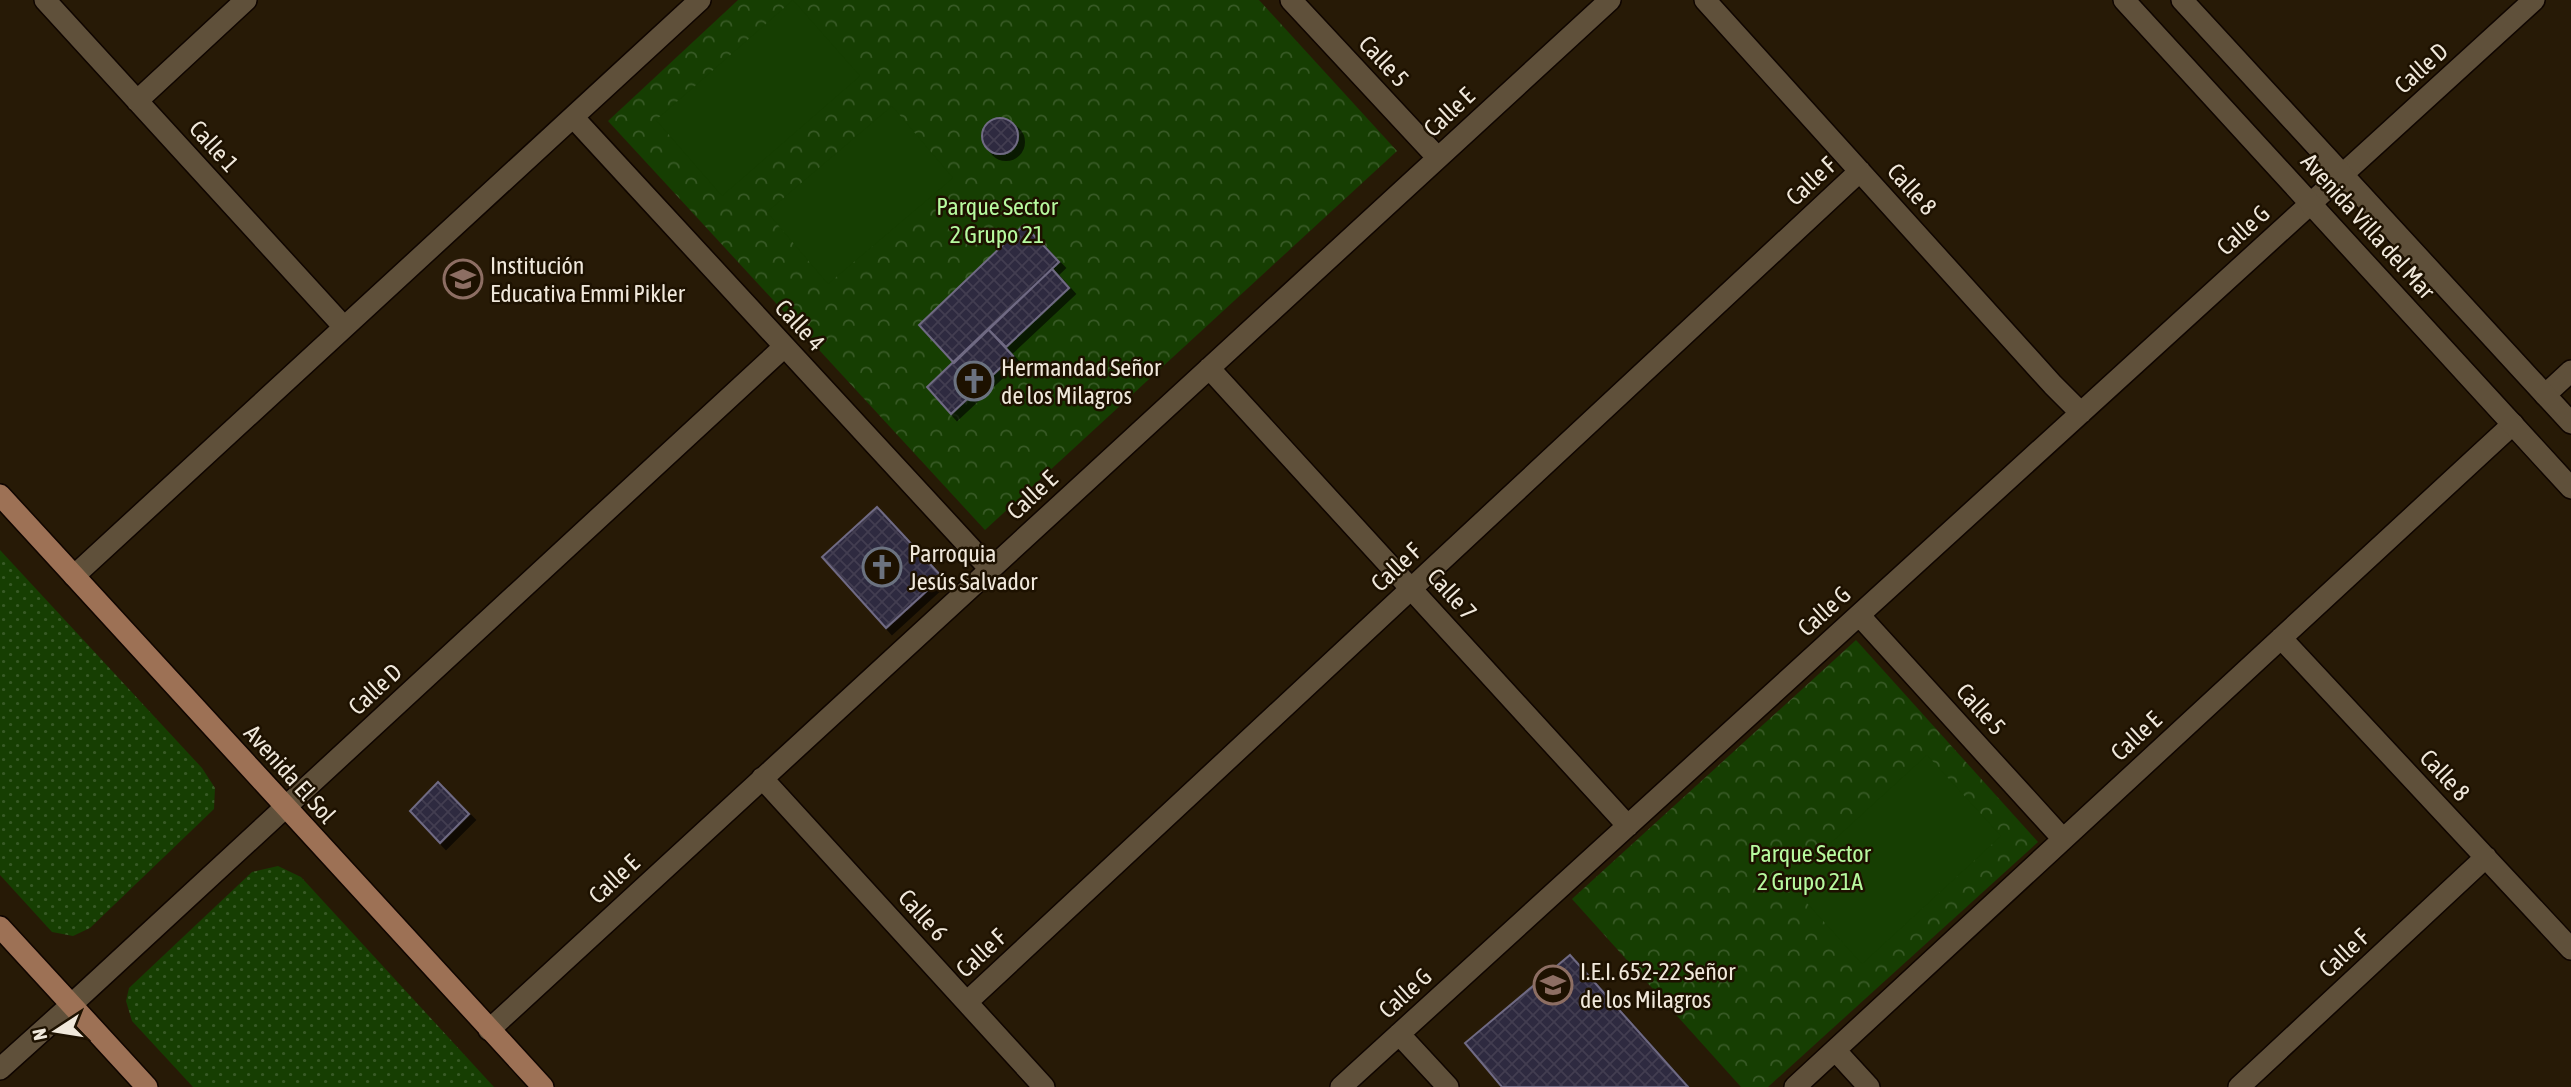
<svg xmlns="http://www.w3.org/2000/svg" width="2571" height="1087" viewBox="0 0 2571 1087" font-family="'Asap Condensed',sans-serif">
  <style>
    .grass { fill: url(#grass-dots) }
    .park { fill: url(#park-crowns) }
    .pitch { fill: #163e02 }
    .building { fill: url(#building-cross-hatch); stroke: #6f6a83; stroke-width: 2; filter: url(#shadow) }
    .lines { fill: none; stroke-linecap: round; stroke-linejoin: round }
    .minor-casing { stroke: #0f0500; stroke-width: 24 }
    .tertiary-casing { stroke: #0f0500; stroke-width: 24 }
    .primary-casing { stroke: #0f0500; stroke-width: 24 }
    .minor { stroke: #5f503a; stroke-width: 21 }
    .tertiary { stroke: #5f503a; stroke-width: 21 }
    .primary { stroke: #9d7155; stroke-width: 21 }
    .labels { text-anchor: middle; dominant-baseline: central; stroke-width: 5; stroke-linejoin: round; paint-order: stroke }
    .street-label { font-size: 24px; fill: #f0e8db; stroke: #1d1100 }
    .park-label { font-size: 24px; fill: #b7fa9f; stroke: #1d1100 }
    .poi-label { font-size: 24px; fill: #f0e8db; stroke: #1d1100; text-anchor: start }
  </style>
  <defs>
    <pattern id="grass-dots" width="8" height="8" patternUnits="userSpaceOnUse" patternTransform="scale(1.75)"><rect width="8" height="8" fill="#163e02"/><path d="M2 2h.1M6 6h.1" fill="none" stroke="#385a26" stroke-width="1.8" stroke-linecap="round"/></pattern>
    <pattern id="park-crowns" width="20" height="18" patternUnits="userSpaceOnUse" patternTransform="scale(1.75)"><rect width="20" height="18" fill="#163e02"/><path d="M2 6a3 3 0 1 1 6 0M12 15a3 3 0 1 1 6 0" fill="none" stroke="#385a26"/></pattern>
    <pattern id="building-cross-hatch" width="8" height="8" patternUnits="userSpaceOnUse" patternTransform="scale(1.75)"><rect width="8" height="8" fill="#2e293f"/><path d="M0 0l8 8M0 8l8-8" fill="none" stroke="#423e51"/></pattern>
    <filter id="shadow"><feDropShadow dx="6" dy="6" stdDeviation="0" flood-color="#0009"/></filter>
  </defs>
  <rect width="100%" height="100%" fill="#271a06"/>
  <path class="grass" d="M0 550 202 768 215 788 214 809 90 928 73 936 52 932 0 875Z
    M278 866 301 877 494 1087H193L132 1021 126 1001 129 988 252 872Z"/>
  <path class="park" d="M738 0H1259L1397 151 985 530 608 121Z
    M1856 640 2038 842 1768 1087H1741L1572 899Z"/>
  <path class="pitch" d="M793 0 860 76 722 196 656 120Z
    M892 106 953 178 828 284 767 212Z
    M1927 755 2001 836 1862 964 1788 882Z"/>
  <path class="building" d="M982 136a18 18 0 1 1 36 0a18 18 0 1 1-36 0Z
    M1024 225 1059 262 954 363 919 325Z
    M1052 269 1069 288 1006 347 988 329Z
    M988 329 1013 356 951 414 927 387Z
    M877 507 942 577 886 628 822 557Z
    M438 782 469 814 440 843 410 811Z
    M1570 955 1688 1087H1502L1465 1043Z"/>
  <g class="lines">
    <defs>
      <path id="minor" d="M45 0 344 327
        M1291 0 1438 158
        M1705 0 2053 385 2081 413
        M137 101 246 0
        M573 117 990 569
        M1209 368 1628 826
        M2545 395 2571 371
        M74 576 700 0
        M1859 615 2063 839
        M2281 638 2571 949
        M762 778 1044 1087
        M967 1002 1860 171
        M489 1030 1610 0
        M1399 1034 1448 1087
        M1835 1050 1869 1087
        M0 1069 71 1005 784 347
        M1341 1087 2534 0
        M1795 1087 2513 424
        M2239 1087 2486 857"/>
      <path id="tertiary" d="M2124 0 2571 488
        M2182 0 2571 423"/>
      <path id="primary" d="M0 495 543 1087
        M0 927 147 1087"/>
    </defs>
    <use href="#minor" class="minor-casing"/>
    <use href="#tertiary" class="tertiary-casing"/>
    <use href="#primary" class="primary-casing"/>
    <use href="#minor" class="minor"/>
    <use href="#tertiary" class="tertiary"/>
    <use href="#primary" class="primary"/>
  </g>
  <defs>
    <symbol id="school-ring" viewBox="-11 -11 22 22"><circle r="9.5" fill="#1d1100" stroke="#8d6e63" stroke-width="1.5"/><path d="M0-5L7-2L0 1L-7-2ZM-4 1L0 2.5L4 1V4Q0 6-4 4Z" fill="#8d6e63"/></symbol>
    <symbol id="church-ring" viewBox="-11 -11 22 22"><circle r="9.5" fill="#1d1100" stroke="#6b7280" stroke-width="1.5"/><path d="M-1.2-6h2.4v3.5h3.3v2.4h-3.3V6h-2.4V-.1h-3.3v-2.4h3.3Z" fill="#6b7280"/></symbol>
  </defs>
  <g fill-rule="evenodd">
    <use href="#school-ring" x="441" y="257" width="44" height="44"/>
    <use href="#church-ring" x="952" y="359" width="44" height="44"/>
    <use href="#church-ring" x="860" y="545" width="44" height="44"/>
    <use href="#school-ring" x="1531" y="963" width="44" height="44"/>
  </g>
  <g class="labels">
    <g class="street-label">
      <text transform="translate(1384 61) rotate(47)">Calle 5</text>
      <text transform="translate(2421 68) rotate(-42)">Calle D</text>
      <text transform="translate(1449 112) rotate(-43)">Calle E</text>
      <text transform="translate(214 146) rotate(48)">Calle 1</text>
      <text transform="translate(1811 181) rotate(-43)">Calle F</text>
      <text transform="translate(1912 189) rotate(48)">Calle 8</text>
      <text transform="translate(2368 226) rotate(48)">Avenida Villa del Mar</text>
      <text transform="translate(2243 230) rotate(-42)">Calle G</text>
      <text transform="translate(800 325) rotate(47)">Calle 4</text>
      <text transform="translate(1032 495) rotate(-43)">Calle E</text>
      <text transform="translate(1396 567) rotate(-43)">Calle F</text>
      <text transform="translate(1452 594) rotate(48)">Calle 7</text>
      <text transform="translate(1824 611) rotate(-42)">Calle G</text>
      <text transform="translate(375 689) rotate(-43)">Calle D</text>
      <text transform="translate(1981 709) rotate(48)">Calle 5</text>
      <text transform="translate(2136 736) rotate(-43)">Calle E</text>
      <text transform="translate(290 774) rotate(48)">Avenida El Sol</text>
      <text transform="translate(2445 775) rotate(47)">Calle 8</text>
      <text transform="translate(614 879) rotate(-43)">Calle E</text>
      <text transform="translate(923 915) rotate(48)">Calle 6</text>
      <text transform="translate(981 953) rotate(-43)">Calle F</text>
      <text transform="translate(2344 953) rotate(-43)">Calle F</text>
      <text transform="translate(1405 993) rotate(-42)">Calle G</text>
    </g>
    <g class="park-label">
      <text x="997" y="206">Parque Sector<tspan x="997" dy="28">2 Grupo 21</tspan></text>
      <text x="1810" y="853">Parque Sector<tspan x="1810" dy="28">2 Grupo 21A</tspan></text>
    </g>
    <g class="poi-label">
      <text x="490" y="265">Institución<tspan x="490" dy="28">Educativa Emmi Pikler</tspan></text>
      <text x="1001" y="367">Hermandad Señor<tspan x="1001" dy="28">de los Milagros</tspan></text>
      <text x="909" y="553">Parroquia<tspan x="909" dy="28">Jesús Salvador</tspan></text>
      <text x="1580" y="971">I.E.I. 652-22 Señor<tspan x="1580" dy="28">de los Milagros</tspan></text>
    </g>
  </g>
  <g transform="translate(56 1031) rotate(258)" stroke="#1d1100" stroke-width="5" paint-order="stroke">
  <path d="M0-5L12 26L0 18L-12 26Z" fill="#f0e8db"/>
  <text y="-10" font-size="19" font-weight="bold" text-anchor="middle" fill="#f0e8db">N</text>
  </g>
</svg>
